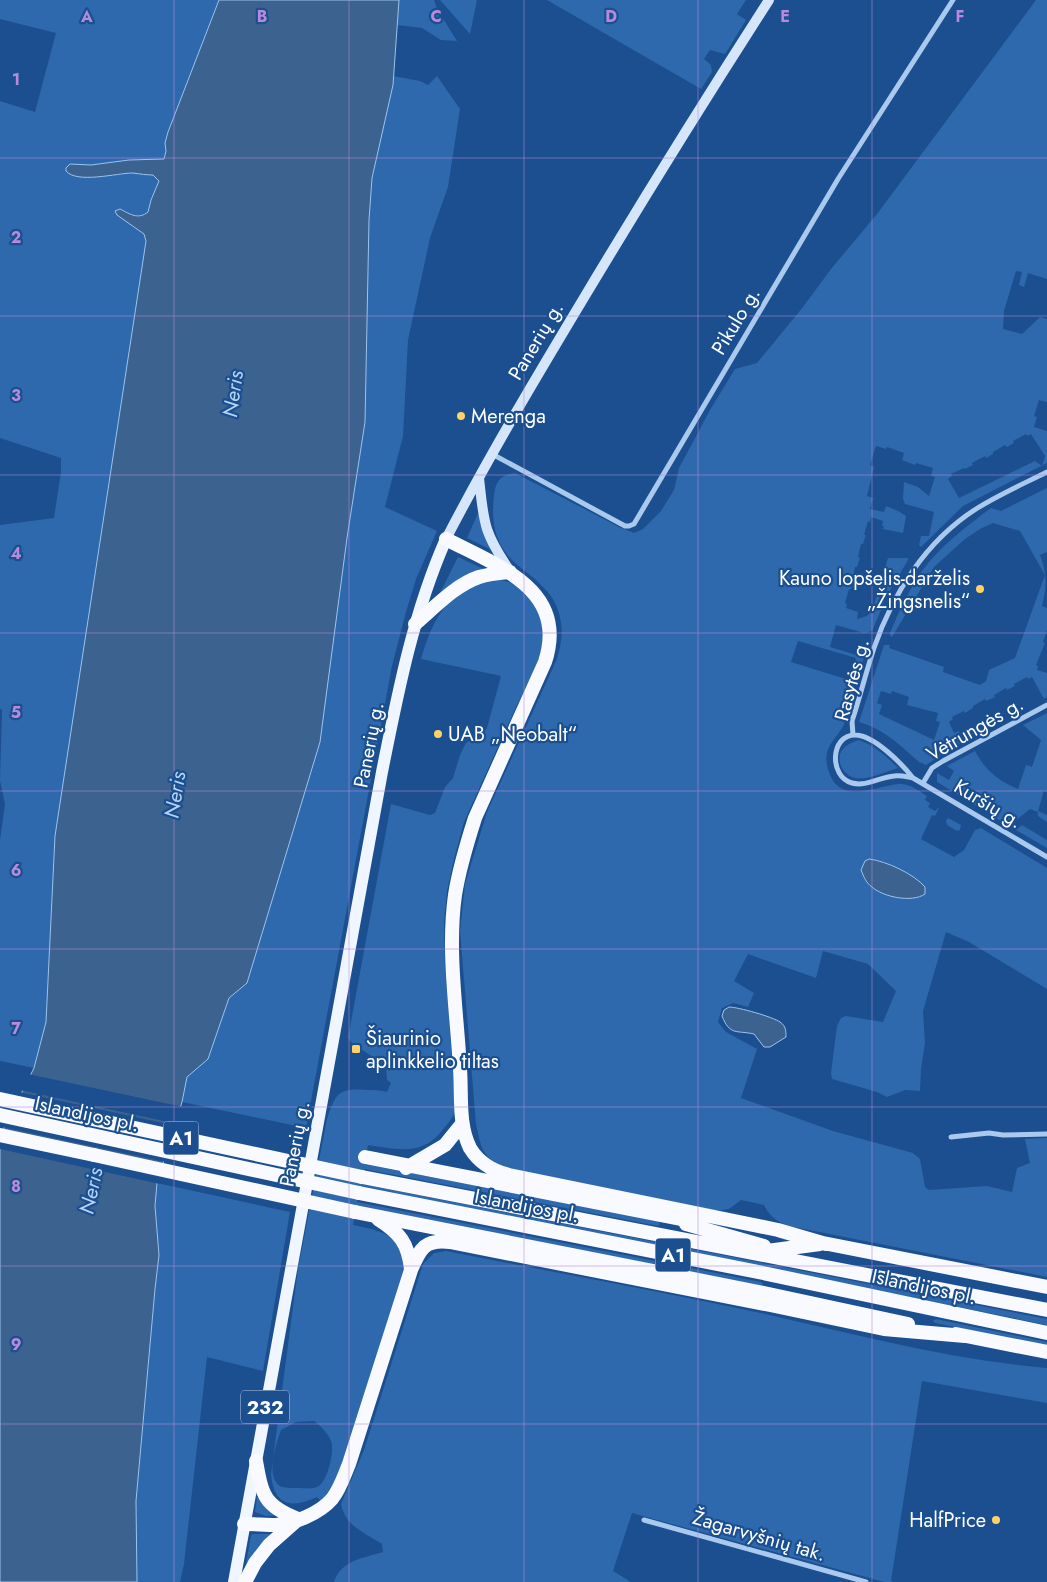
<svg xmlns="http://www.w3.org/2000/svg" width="1047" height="1582" viewBox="0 0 1047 1582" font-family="Jost,sans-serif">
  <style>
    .green { fill: #2e69ad; fill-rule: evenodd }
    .water { fill: #3c6290; stroke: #9cc4f0 }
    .pier { fill: #1b4f8f }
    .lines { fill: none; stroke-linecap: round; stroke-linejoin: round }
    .minor { stroke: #a9c9ee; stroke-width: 5 }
    .secondary { stroke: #d6e6fa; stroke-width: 10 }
    .primary { stroke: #f0f6ff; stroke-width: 12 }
    .trunk { stroke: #f8faff; stroke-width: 14 }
    .trunk-bridge { stroke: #f8faff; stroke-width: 14 }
    .grid { fill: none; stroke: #b68bdc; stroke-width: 1; stroke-opacity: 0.55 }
    .poi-dot { fill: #ffd166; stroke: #1b4f8f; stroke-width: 2 }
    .labels { text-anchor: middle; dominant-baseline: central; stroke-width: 4.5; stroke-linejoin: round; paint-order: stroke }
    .shield { fill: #1b4f8f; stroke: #bbcadd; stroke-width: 1 }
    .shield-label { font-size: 19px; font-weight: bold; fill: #fff }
    .street-label { font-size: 20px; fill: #fff; stroke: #1b4f8f }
    .poi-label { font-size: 20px; fill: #fff; stroke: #1b4f8f; text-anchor: start }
    .water-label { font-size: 21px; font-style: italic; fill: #b5d3f5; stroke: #1b4f8f }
    .grid-label { font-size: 16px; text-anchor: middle; font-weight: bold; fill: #b68bdc; stroke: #1b4f8f; stroke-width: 4.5; stroke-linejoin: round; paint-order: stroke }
  </style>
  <rect width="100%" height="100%" fill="#1b4f8f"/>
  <path class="green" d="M0 0H219L168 132 165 143 166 151 164 159 129 160 91 165 70 164 95 177 133 173 153 175 159 181 151 200 148 212C138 219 130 214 120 209L117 215 144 234 146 241 55 836 46 1022 34 1068 0 1061V840L5 804 0 781 2 710 0 709V525L54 518 61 472V458L0 438V101L35 112 56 33 0 19Z
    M399 0H434L437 9 457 41 441 40 422 28 397 25Z
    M440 0H477L470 34Z
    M547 0H746L737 14 746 20 725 54 710 50 704 59 711 65 712 72 701 89Z
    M1036 0H1047V279L1028 273 1024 287 1019 285 1022 272 1016 271 1004 311 1003 329 1022 334 1040 317 1047 319V402L1039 400 1034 416 1037 417 1034 427 1047 431V463L963 506 921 547 919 545 921 536H929L934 512 905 504 903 499 904 482 918 487 929 496 935 477 931 476 933 468 916 463 915 465 902 460 904 453 887 447 886 449 876 446 870 465 874 467 867 496 873 498 870 509 884 512 886 506 898 511 906 516 903 533 883 529 884 526H882L883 521 871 517 870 522 868 521 864 535H866L863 544H861L858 557 860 558 857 567H855L851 589H849L845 603 847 604 846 608 858 612 857 619 867 616 872 611 888 558H908V560L888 594 872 631 864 633 836 625 830 647 856 655 859 649 866 652 861 666 854 664 856 658 798 641 791 662 849 680 851 673 856 675C854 689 850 711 844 724 840 734 829 742 827 753 825 761 828 769 830 775 842 805 879 785 899 784 909 783 919 791 927 796L925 800 930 803 928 807 935 811 938 808H939L935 816 932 815 921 839 954 857 964 850 975 830 981 828 1047 868V989L969 942 946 932 923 1011 925 1043 921 1069 920 1091 905 1090 887 1097 877 1092 832 1079 831 1073 837 1026 841 1018 846 1016 883 1022 896 991 868 964 823 951 816 978 748 954 734 981 754 993 748 1007 733 1003 722 1008 718 1022 726 1032 757 1049 741 1098 833 1131 913 1153 920 1159 925 1187 929 1190 987 1186 1012 1192 1017 1168 1030 1163 1025 1139 1047 1138V1277L794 1227C780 1224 770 1218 764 1205L741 1200 729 1209 714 1211 504 1168C480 1154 482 1149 476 1124L460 931 465 884 487 812 557 659C563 639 564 622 555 603 552 596 546 590 541 585 533 576 523 570 514 562 494 543 491 521 494 495 496 480 501 475 515 473L619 527 634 533 643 529 661 511 674 490 679 468 710 410 735 369 757 363 803 307 831 269 877 214ZM1026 434 1027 436 1031 434 1045 456 1042 466 1035 461 959 498 948 479 952 476 951 474 964 468 965 469 973 465 972 463 985 456 986 458 993 454V452L1005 445 1007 447 1014 443 1013 441ZM869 859C887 861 908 873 922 884L920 897 905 899 878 892Z
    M393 76 420 81 428 85 437 76 460 109 448 187 430 238 408 340 403 436 385 507 437 531 416 579 406 612 392 666 306 1128 182 1102 187 1077 208 1059 229 998 247 983 281 871 347 538 365 422 369 220 372 178Z
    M1047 488V552L1040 555C1047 573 1047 587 1042 606L1047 608V630L1043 642 1045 643 1036 665 1038 666 1037 670 1047 673V697L1044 699 1032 677 1028 679 1027 677 1014 684 1015 686 1007 690 1006 688 994 695 995 697 986 701 985 699 973 706V708L965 713 964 711 952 717 953 719 949 722 954 733 959 731 964 742 950 749 926 765 919 762C901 746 884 729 859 722L884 645H890L889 648 944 667 943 672 980 685 986 681 989 670 1015 658 1045 575 1020 531 993 523 980 529 965 539 934 567 892 637 890 635V633C899 611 909 590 922 571 940 546 967 526 991 508L1001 511ZM881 691 891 694 892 691 909 697 907 705 938 713 936 721 940 722 934 740 879 714 882 705 877 703Z
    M478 513 492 550 467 538Z
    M458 557 488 571 440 593Z
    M496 579 509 582 520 588 531 599 541 616 545 634 540 661 516 707 464 822 454 859 447 891 444 922 445 966 456 1110C452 1119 447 1125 440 1133 421 1156 395 1149 368 1145L364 1164 658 1221 660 1224 658 1226 364 1169 361 1184 1047 1319V1325L361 1186 357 1202 761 1282 763 1284 762 1286 357 1206 353 1225C383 1231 411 1237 403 1276L337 1478 328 1495 321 1501 317 1497C291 1509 274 1506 271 1474L298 1269 327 1119C336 1093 338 1088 367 1090 374 1090 380 1090 387 1092L391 1083 387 1080 386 1066 352 1043 348 1038 391 804 430 815 435 813 445 787 453 778 460 755 466 743 484 732 487 728 501 676 421 659C434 616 448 588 496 579ZM314 1421C321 1426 331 1436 332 1445 333 1455 328 1478 320 1485 315 1490 304 1488 298 1488 293 1488 287 1488 282 1487 264 1479 276 1444 281 1430L296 1422Z
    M1047 713V792L1044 791 1038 811 1047 815V822L1038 816V812L1030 809 1009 826 937 782V773L949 780 954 771 947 766 975 751C985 770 998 781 1018 789L1026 765 1032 767 1041 740 1023 725Z
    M859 740C875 746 886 756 898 768 887 771 866 781 855 778 845 776 837 764 840 754 843 746 852 742 859 740Z
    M948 818 961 825 960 830 957 831 947 825 946 821Z
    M1022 825 1047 840V848L1016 830Z
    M157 1183 290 1212 263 1371 207 1357 184 1564 180 1582H137L136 1501 155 1289 159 1255 155 1206Z
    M446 1251C552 1272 659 1291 765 1314 858 1335 952 1360 1047 1368V1403L922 1381 891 1581 894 1582H884L632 1513 613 1571 631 1582H334C341 1560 364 1558 383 1552L382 1544C365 1533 345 1526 341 1504L364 1450 423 1264 434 1253Z
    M936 1319 1047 1342V1346L935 1323 933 1321Z
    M257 1497H259L280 1515 266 1516 255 1512Z
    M253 1534H275L246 1564 251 1535Z"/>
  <path class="water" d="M219 0H399L393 85 372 178 369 220 365 422 347 538 320 742 247 983 229 998 208 1059 187 1077 182 1102 157 1183 155 1206 159 1255 155 1289 136 1501 137 1582H0V1136L34 1068 46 1022 55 836 146 241 144 234 117 215 115 211 120 209C130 214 138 220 148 212L151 200 159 181 153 175C147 175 140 174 133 173 117 173 77 184 66 171V168L70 164 91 165 129 160 164 159 166 151 165 143 168 132Z
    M869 859C886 861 914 874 925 887V894C912 903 883 897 872 887 866 883 864 877 861 870L865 861Z
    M729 1007C738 1007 773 1017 780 1022 786 1026 786 1031 786 1037L770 1047H764L754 1034C736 1030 730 1036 722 1016L724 1010Z"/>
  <path class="pier" d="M28 1074 183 1107 178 1124 20 1090Z
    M19 1092 177 1126 166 1162 2 1127Z
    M0 1130 166 1164 160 1184 0 1149Z"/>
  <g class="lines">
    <path class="minor" d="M492 454 625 526H629L634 524 838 179 953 0
      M853 735 852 721C860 697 866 672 874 648 893 593 926 541 976 509 998 495 1023 484 1047 472
      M913 778C902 764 874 735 855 735 830 735 829 777 852 783 866 787 880 777 894 776 901 775 907 777 913 778L1047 857
      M923 783 932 768 943 761 1047 705
      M951 1137 989 1133 1003 1135 1047 1134
      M644 1520 866 1582"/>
    <path class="secondary" d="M479 478C481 495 482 513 487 529 492 544 501 558 510 571
      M446 539C489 456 537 376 585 296 645 196 706 98 769 0"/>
    <path class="primary" d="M234 1582 382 772C398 692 413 614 446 539"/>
    <path class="trunk" d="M446 539C497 566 569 589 545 662L475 818C467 843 459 869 455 895 447 951 457 1013 460 1069 462 1095 458 1124 470 1148 479 1163 493 1171 509 1175L778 1230 826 1244
      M415 624C434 608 455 585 479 577 489 574 500 573 510 572
      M0 1135 94 1155
      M365 1157 696 1222
      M406 1168 445 1145 462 1124
      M362 1177 1047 1310
      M359 1193 763 1273 1047 1333
      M355 1212 759 1292 908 1324
      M378 1219C400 1233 408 1243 411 1269
      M686 1224 764 1246
      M818 1242 1047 1287
      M767 1251 820 1244
      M956 1334 1047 1352
      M256 1461C262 1495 264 1506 298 1519
      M244 1524C255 1524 265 1525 276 1525 294 1524 320 1513 332 1499 340 1489 344 1476 349 1464L411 1270C420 1249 424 1239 450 1242L770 1305 884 1329 965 1336
      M245 1582 255 1563 269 1545 295 1522"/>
    <path class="trunk-bridge" d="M0 1099 362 1177
      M0 1115 359 1193
      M94 1155 355 1212"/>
  </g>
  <path class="grid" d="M174 0V1582M349 0V1582M524 0V1582M698 0V1582M872 0V1582M0 158H1047M0 316H1047M0 475H1047M0 633H1047M0 791H1047M0 949H1047M0 1107H1047M0 1266H1047M0 1424H1047"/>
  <g class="poi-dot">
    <circle cx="461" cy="416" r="5"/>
    <circle cx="980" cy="589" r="5"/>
    <circle cx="438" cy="734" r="5"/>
    <rect x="351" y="1044" width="10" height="10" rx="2.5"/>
    <circle cx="996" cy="1520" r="5"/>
  </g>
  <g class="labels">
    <g class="shield">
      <rect x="163.5" y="1121.5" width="35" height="33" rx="4"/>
      <rect x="655.5" y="1238.5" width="35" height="33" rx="4"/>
      <rect x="241" y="1390.5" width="48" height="33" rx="4"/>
    </g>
    <g class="shield-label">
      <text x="181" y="1138">A1</text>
      <text x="673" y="1255">A1</text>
      <text x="265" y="1407">232</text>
    </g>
    <g class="street-label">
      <text transform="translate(736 321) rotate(-59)">Pikulo g.</text>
      <text transform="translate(536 341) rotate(-59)">Panerių g.</text>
      <text transform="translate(852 680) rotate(-75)">Rasytės g.</text>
      <text transform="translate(975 729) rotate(-30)">Vėtrungės g.</text>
      <text transform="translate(369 745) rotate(-79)">Panerių g.</text>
      <text transform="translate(988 804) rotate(31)">Kuršių g.</text>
      <text transform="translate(87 1114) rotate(12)">Islandijos pl.</text>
      <text transform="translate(295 1144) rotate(-79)">Panerių g.</text>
      <text transform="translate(527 1206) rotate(11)">Islandijos pl.</text>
      <text transform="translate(924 1287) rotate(12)">Islandijos pl.</text>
      <text transform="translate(759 1536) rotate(16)">Žagarvyšnių tak.</text>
    </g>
    <g class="poi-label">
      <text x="471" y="416">Merenga</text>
      <text x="970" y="578" text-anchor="end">Kauno lopšelis-darželis<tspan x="970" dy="23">„Žingsnelis“</tspan></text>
      <text x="448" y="734">UAB „Neobalt“</text>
      <text x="366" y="1038">Šiaurinio<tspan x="366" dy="23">aplinkkelio tiltas</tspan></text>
      <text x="986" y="1520" text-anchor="end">HalfPrice</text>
    </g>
    <g class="water-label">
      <text transform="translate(233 394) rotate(-82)">Neris</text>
      <text transform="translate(175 795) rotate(-81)">Neris</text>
      <text transform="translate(91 1191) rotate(-78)">Neris</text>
    </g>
  </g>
  <g class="grid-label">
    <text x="87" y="22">A</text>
    <text x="262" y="22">B</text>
    <text x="436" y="22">C</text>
    <text x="611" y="22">D</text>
    <text x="785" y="22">E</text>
    <text x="960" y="22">F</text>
    <text x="16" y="85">1</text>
    <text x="16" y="243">2</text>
    <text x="16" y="401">3</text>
    <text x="16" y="559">4</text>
    <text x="16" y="718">5</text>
    <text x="16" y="876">6</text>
    <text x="16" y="1034">7</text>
    <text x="16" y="1192">8</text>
    <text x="16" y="1350">9</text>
  </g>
</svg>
